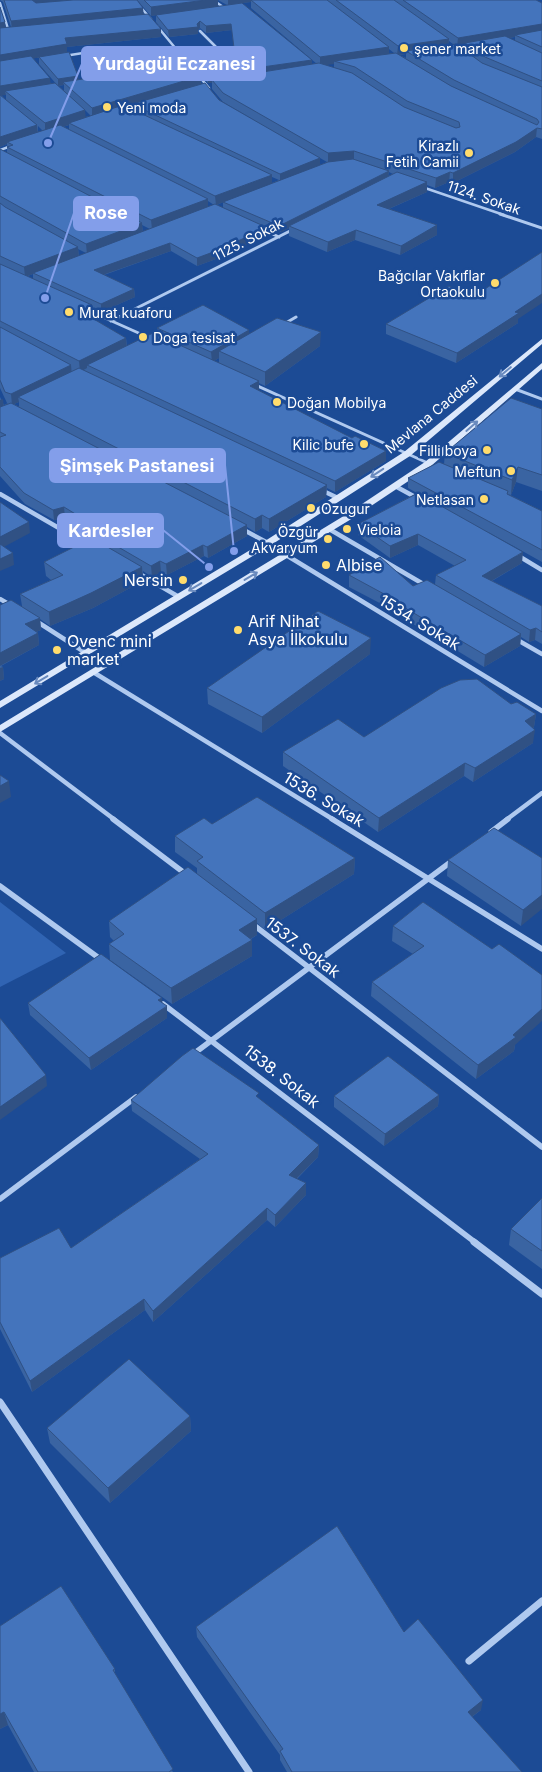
<svg xmlns="http://www.w3.org/2000/svg" width="542" height="1772" viewBox="0 0 542 1772" font-family="Inter,sans-serif">
  <style>
    .green { fill: #3064b3 }
    .lines { fill: none; stroke-linecap: round; stroke-linejoin: round }
    .street-far4 { stroke: #afc9ef; stroke-width: 2.5 }
    .street-far3 { stroke: #afc9ef; stroke-width: 3 }
    .street-far2 { stroke: #afc9ef; stroke-width: 4.5 }
    .street-far1 { stroke: #afc9ef; stroke-width: 5.5 }
    .street { stroke: #afc9ef; stroke-width: 7 }
    .secondary { fill: #dce8fb; fill-rule: evenodd }
    .wall { fill: #3a64a2; fill-rule: evenodd }
    .shaded-wall { fill: #305184 }
    .building { fill: #4474bc; stroke: #305184 }
    .oneway { stroke: #698abe }
    .poi-dot { fill: #ffdc6d; stroke: #1c4b95; stroke-width: 2 }
    .labels { text-anchor: middle; dominant-baseline: central; stroke-width: 5; stroke-linejoin: round; paint-order: stroke }
    .far-poi-label { font-size: 14px; fill: #fff; stroke: #1c4b95; text-anchor: start }
    .far-street-label { font-size: 14px; fill: #fff; stroke: #1c4b95 }
    .poi-label { font-size: 16px; fill: #fff; stroke: #1c4b95; text-anchor: start }
    .street-label { font-size: 16px; fill: #fff; stroke: #1c4b95 }
    .leader { fill: none; stroke: #839eea; stroke-width: 2 }
    .callout-dot { fill: #839eea; stroke: #1c4b95; stroke-width: 2 }
    .callout { fill: #839eea; stroke: #839eea; stroke-width: 2 }
    .callout-label { font-size: 18px; text-anchor: middle; font-weight: bold; fill: #fff }
  </style>
  <rect width="100%" height="100%" fill="#1c4b95"/>
  <path class="green" d="M0 902 66 953 0 987Z"/>
  <g class="lines">
    <path class="street-far4" d="M134 0 151 19
      M213 0 226 9
      M0 3 9 32
      M157 26 191 67
      M200 31 230 61
      M64 56 115 48
      M197 74 209 88
      M0 150 11 146
      M422 187 504 215"/>
    <path class="street-far3" d="M500 214 542 228
      M264 230 279 237
      M87 310 152 339
      M111 321 294 229
      M284 324 296 317
      M253 384 430 464
      M515 389 542 399"/>
    <path class="street-far2" d="M395 486 417 498
      M321 490 338 498
      M0 494 90 546
      M242 529 268 543
      M329 529 425 585
      M286 555 542 711
      M517 555 542 570
      M138 573 179 597
      M0 599 12 606
      M36 621 86 653
      M514 638 542 654
      M93 672 334 820
      M0 733 115 820
      M506 820 542 793"/>
    <path class="street-far1" d="M113 819 187 875
      M332 819 542 949
      M491 832 508 819
      M0 886 103 961
      M251 923 542 1147
      M163 1004 476 1243
      M192 1055 452 861
      M0 1199 136 1097"/>
    <path class="street" d="M474 1242 542 1294
      M0 1402 249 1772
      M469 1661 542 1601"/>
    <path class="secondary" d="M542 339V344L410 456 271 545 0 708V701L265 541 404 452Z
      M542 363V369L431 466 353 518 0 732V725L347 514 425 462Z"/>
  </g>
  <path class="wall" d="M0 0H137L144 14 161 37 67 47V52L78 80 201 76V85L219 100 320 158V165L327 162 223 102 212 89V83H208L196 69 195 61 241 69V75L247 74 235 63 232 30 206 33 200 28 198 30V34L169 37 156 22V15L151 16 137 0H536L542 3V139L536 137 515 152 453 183 449 182 435 188 427 185V192L389 209 437 225V235L400 255 355 240 327 252 289 236V228L281 232H277L268 229V236L235 250V252L197 266 171 251 104 275 134 289 135 297 101 312 92 308 93 316 90 317 126 338 127 346 158 335 157 328 249 330V334L320 346 265 386 259 383V391L386 461 335 492 327 488 326 497 269 532 262 528 255 532 247 527V536L208 558 204 556 167 575 161 572 152 577 143 571V581L93 608 50 626 40 619 41 630 36 632 38 633 39 645 1 666 3 667 4 679 0 681V605L22 606 20 594 51 580 46 576 44 562 102 544 101 541 65 518 54 520 25 504 0 476V397L4 405 8 403H7L0 388V149L7 153V144L0 147V7L6 28 11 27 3 2ZM218 0 227 5 218 7ZM251 2V8L317 64H312V60L242 3ZM515 37V41L509 38ZM449 41 454 45H448ZM465 45V50L459 46ZM389 49 394 53 389 54ZM406 54V58L399 55ZM33 58H39V64L58 86 64 85V91L51 84ZM329 64H334V68L325 65ZM1 95H6V100ZM132 105V110L127 107ZM85 110 91 116 85 117ZM69 125V130L63 127ZM38 126 43 131 38 132ZM389 172 393 174 388 176ZM272 177 279 180 272 183ZM208 201 214 205 208 207ZM223 202V208L217 205ZM142 225 150 229 143 232ZM78 249 86 253 79 256ZM33 274V279L28 276ZM219 358V363L214 361ZM19 402V407L14 404Z
    M474 296 518 319V323L456 363 386 334V324Z
    M542 409V491L516 482 511 495 508 494 542 511V562L488 532 522 563 492 581 542 606V644L535 640 529 642 521 637 520 646 484 667 395 613V611L349 587V575L413 586 435 584 436 575 455 566 418 545 390 558 358 535V524L417 493 408 488V478L444 464 445 453Z
    M370 654 262 733 208 704 207 688Z
    M511 704 536 714 534 727 533 728V743L473 782 464 776 378 832 283 766V752L364 737Z
    M212 824 355 858 354 874 265 930 257 923V935L251 939 252 956 172 1004 110 960 109 944 114 941 110 937 109 921 197 874V868L175 852V836Z
    M542 858 521 926 447 876 448 860Z
    M423 902 515 1045 514 1051 476 1079 371 996 372 982 413 954 392 941 393 926Z
    M28 1003H162L167 1018 91 1070 30 1015Z
    M439 1095 438 1106 384 1146 334 1107V1096Z
    M259 1099 319 1145 318 1157 297 1179 306 1183V1195L275 1227 267 1220 153 1322 145 1310 32 1392 0 1329V1258L71 1248 200 1159 132 1111 131 1100Z
    M542 1198V1269L509 1245 511 1229Z
    M190 1416 191 1431 110 1503 50 1443 47 1428Z
    M0 1626 115 1669V1675L173 1772H34L8 1725 0 1729Z
    M196 1627 404 1632 481 1710 472 1717 522 1772H287L280 1760V1755L197 1637Z"/>
  <path class="shaded-wall" d="M32 0H96L36 5Z
    M206 0H218V7L151 16V7Z
    M228 0H251V2L228 5Z
    M143 8 144 17 12 30 11 21Z
    M200 21V28L198 30V34L169 37 168 30 197 24Z
    M5 22 6 30 0 31V23Z
    M231 24 232 30 206 33V26Z
    M542 24V33L515 35V37L468 45 465 43V45L457 47 458 38Z
    M161 29V37L67 47V53L0 64V55L65 38Z
    M449 39 448 48 406 51V54L397 55 398 46Z
    M389 47V56L334 61V64L320 66V57Z
    M312 60V67L248 76V69Z
    M241 69V77L212 80V83H208V76Z
    M78 76 79 83 63 82 64 85 58 86V79Z
    M201 76V85L132 104V105L92 117V108Z
    M50 78 51 87 5 91 6 95 0 96V86Z
    M85 110 86 119 69 123V125L45 132V123Z
    M37 125 38 135 7 142V144L0 147V137Z
    M537 128 536 137 515 152 453 183V173Z
    M354 151V160L328 163V153Z
    M320 158V165L280 181V174Z
    M389 171 388 178 289 226V228L281 232V225Z
    M450 172 449 182 435 188 436 178Z
    M272 175V184L216 205 215 196Z
    M427 182V192L377 214V205Z
    M208 199V208L152 229 151 220Z
    M142 223 143 233 87 254 86 244Z
    M437 225V235L400 255 401 246Z
    M268 228V236L235 250V252L197 266V258Z
    M356 230 355 240 327 252 328 242Z
    M170 243 171 251 94 278V270Z
    M78 247 79 257 33 273V274L25 277 24 267Z
    M134 289 135 297 101 312V304Z
    M542 294V303L518 319V323L456 363 457 353Z
    M92 305 93 316 81 322 80 311Z
    M249 330 250 340 219 351V358L212 362 211 352Z
    M321 332 320 346 265 386V372Z
    M126 338 127 349 87 365V368L80 372 79 361Z
    M71 365 72 376 18 397 19 402 12 405 11 394Z
    M259 381V391L250 386Z
    M3 399 4 409 0 412V400Z
    M386 451V461L335 492V481Z
    M518 467 516 482 511 495 512 480Z
    M327 485 326 497 269 532V519Z
    M64 507 65 518 54 520 53 510Z
    M262 515V528L255 532V519Z
    M29 522 30 533 0 549V537Z
    M247 525V536L208 558 207 547Z
    M418 534V545L390 558V546Z
    M203 545 204 556 167 575 166 564Z
    M523 552 522 563 481 587 482 576Z
    M13 553 14 565 0 571V559Z
    M160 561 161 572 152 577 151 566Z
    M142 567 143 581 93 608 50 626 49 612Z
    M40 618 41 630 26 636 25 624Z
    M536 628 535 640 529 642 530 630Z
    M38 633 39 645 0 666V653Z
    M521 634 520 646 484 667 485 655Z
    M371 638 370 654 262 733V717Z
    M3 667 4 679 0 681V668Z
    M536 714 534 727 523 735 525 721Z
    M535 730 533 743 473 782 475 768Z
    M465 763 464 776 378 832 379 818Z
    M9 781 11 797 0 803V786Z
    M355 858 354 874 265 930V913Z
    M542 895V909L521 926 523 910Z
    M257 919V935L239 946V930Z
    M252 940V956L172 1004 171 988Z
    M162 998 163 1009 167 1006V1018L91 1070 89 1058 158 1000Z
    M542 1009V1021L515 1045 514 1051 476 1079 478 1065Z
    M46 1075 47 1086 0 1120V1107Z
    M439 1095 438 1106 384 1146 385 1134Z
    M319 1145 318 1157 289 1186V1175Z
    M306 1183V1195L275 1227V1215Z
    M267 1208V1220L153 1322V1311Z
    M144 1299 145 1310 32 1392 30 1381Z
    M190 1416 191 1431 110 1503 108 1488Z
    M483 1700 481 1710 466 1721 468 1712Z
    M4 1712 8 1725 0 1729V1714Z"/>
  <path class="building" d="M4 0H32L36 3 73 0H137L143 8 11 21Z
    M144 0H206L151 7Z
    M251 0H327L389 47 320 57Z
    M336 0H394L449 39 398 46Z
    M403 0H536L542 3V24L458 38Z
    M242 3 312 60 248 69 235 56 231 24 206 26 200 21 197 24 198 27 168 30 156 15Z
    M0 7 5 22 0 23Z
    M148 14 161 29 65 38 67 44 0 55V28Z
    M542 30V47L515 35Z
    M505 36 542 53V81L485 57 465 43Z
    M456 44 482 63 542 87V129L537 128 516 142 453 173 450 172 436 178 354 151 328 153 223 93 212 80 319 63 352 73 404 107 456 128 460 127 459 122 407 101 355 67 334 61 396 53 451 86 537 125 539 122 537 119 454 80 406 51Z
    M69 52 78 76 58 79 39 57Z
    M31 56 50 78 0 86V61Z
    M189 63 201 76 92 108 63 82Z
    M55 83 85 110 45 123 5 91Z
    M205 83 219 100 320 158 280 174 132 104Z
    M0 95 37 125 0 137Z
    M123 105 272 175 215 196 69 123Z
    M60 125 208 199 151 220 7 147 13 145 7 142Z
    M0 149 142 223 86 244 0 196Z
    M353 159 389 171 281 225H277L223 202 328 162Z
    M397 172 427 182 377 205 437 225 401 246 356 230 328 242 289 226Z
    M0 203 5 207 78 247 24 267 0 256Z
    M215 204 268 228 233 243 235 244 197 258 170 243 94 270 134 289 101 304 33 273Z
    M542 252V294L515 312 519 313 457 353 386 324 449 286 474 296Z
    M0 264 92 305 80 311 126 338 79 361 0 321Z
    M203 305 249 330 211 352 157 328Z
    M277 318 321 332 265 372 219 351Z
    M0 327 71 365 11 394 5 392 0 380Z
    M153 333 259 381 250 386 352 438 355 436 386 451 335 481 87 365Z
    M79 368 327 485 269 519 262 515 255 519 18 397Z
    M511 398 542 409V475L518 467 512 480 445 453Z
    M11 403 247 525 207 547 203 545 166 564 160 561 151 566 101 537 108 534 64 507 53 510 24 493 0 467V437L6 435 0 432V407Z
    M439 462 508 491 507 494 542 511V550L408 478Z
    M418 493 523 552 482 576 542 606V632L536 628 530 630 436 575 466 560 418 534 390 546 358 524Z
    M0 502 29 522 0 537Z
    M92 538 142 567 91 593 49 612 20 594 63 575 44 562Z
    M0 544 13 553 0 559Z
    M380 557 413 586 427 580 521 634 485 655 395 602 397 601 349 575Z
    M11 600 40 618 25 624 38 633 0 653V605Z
    M318 611 371 638 262 717 207 688Z
    M477 679 511 704 517 702 536 714 525 721 535 730 475 768 465 763 379 818 283 752 338 719 364 737 441 688 460 680Z
    M0 775 9 781 0 786Z
    M257 797 355 858 265 913 197 861 203 857 175 836 204 818 212 824Z
    M494 828 542 858V895L523 910 448 860Z
    M188 867 257 919 239 930 252 940 171 988 109 944 124 934 109 921Z
    M423 902 492 949 499 944 542 975V1009L513 1035 516 1037 478 1065 372 982 424 946 393 926Z
    M101 954 162 998 158 1000 167 1006 89 1058 28 1003Z
    M0 1018 46 1075 0 1107Z
    M193 1048 259 1093 256 1096 319 1145 289 1175 306 1183 275 1215 267 1208 153 1311 144 1299 30 1381 0 1322V1258L59 1228 71 1248 208 1154 131 1100 182 1056Z
    M388 1056 439 1095 385 1134 334 1096Z
    M542 1198V1251L511 1229Z
    M129 1359 190 1416 108 1488 47 1428Z
    M337 1526 404 1632 418 1619 483 1700 468 1712 522 1772H292L280 1751 283 1749 196 1627Z
    M61 1586 115 1669 113 1670 173 1769 169 1772H38L4 1712 0 1714V1626Z"/>
  <defs><path id="oneway-shaft" d="M-6 0H5M1.5-3L5.5 0L1.5 3" fill="none" stroke-width="1.6" stroke-linecap="round" stroke-linejoin="round" transform="scale(1.25)"/></defs>
  <g class="oneway">
    <use href="#oneway-shaft" transform="translate(505 372) rotate(140)"/>
    <use href="#oneway-shaft" transform="translate(472 426) rotate(-41)"/>
    <use href="#oneway-shaft" transform="translate(377 473) rotate(147)"/>
    <use href="#oneway-shaft" transform="translate(251 576) rotate(-31)"/>
    <use href="#oneway-shaft" transform="translate(195 587) rotate(149)"/>
    <use href="#oneway-shaft" transform="translate(41 680) rotate(149)"/>
  </g>
  <g class="poi-dot">
    <circle cx="404" cy="48" r="5"/>
    <circle cx="107" cy="107" r="5"/>
    <circle cx="469" cy="153" r="5"/>
    <circle cx="495" cy="283" r="5"/>
    <circle cx="69" cy="312" r="5"/>
    <circle cx="143" cy="337" r="5"/>
    <circle cx="277" cy="402" r="5"/>
    <circle cx="364" cy="444" r="5"/>
    <circle cx="487" cy="450" r="5"/>
    <circle cx="511" cy="471" r="5"/>
    <circle cx="484" cy="499" r="5"/>
    <circle cx="311" cy="508" r="5"/>
    <circle cx="347" cy="529" r="5"/>
    <circle cx="328" cy="539" r="5"/>
    <circle cx="326" cy="565" r="5"/>
    <circle cx="183" cy="580" r="5"/>
    <circle cx="238" cy="630" r="5"/>
    <circle cx="57" cy="650" r="5"/>
  </g>
  <g class="labels">
    <g class="far-poi-label">
      <text x="414" y="48">şener market</text>
      <text x="117" y="107">Yeni moda</text>
      <text x="459" y="145" text-anchor="end">Kirazlı<tspan x="459" dy="16">Fetih Camii</tspan></text>
      <text x="485" y="275" text-anchor="end">Bağcılar Vakıflar<tspan x="485" dy="16">Ortaokulu</tspan></text>
      <text x="79" y="312">Murat kuaforu</text>
      <text x="153" y="337">Doga tesisat</text>
      <text x="287" y="402">Doğan Mobilya</text>
      <text x="354" y="444" text-anchor="end">Kilic bufe</text>
      <text x="477" y="450" text-anchor="end">Filli boya</text>
      <text x="501" y="471" text-anchor="end">Meftun</text>
      <text x="474" y="499" text-anchor="end">Netlasan</text>
      <text x="321" y="508">Ozugur</text>
      <text x="357" y="529">Vieloia</text>
      <text x="318" y="531" text-anchor="end">Özgür<tspan x="318" dy="16">Akvaryum</tspan></text>
    </g>
    <g class="far-street-label">
      <text transform="translate(484 197) rotate(19)">1124. Sokak</text>
      <text transform="translate(248 239) rotate(-27)">1125. Sokak</text>
      <text transform="translate(431 414) rotate(-39)">Mevlana Caddesi</text>
    </g>
    <g class="poi-label">
      <text x="336" y="565">Albise</text>
      <text x="173" y="580" text-anchor="end">Nersin</text>
      <text x="248" y="621">Arif Nihat<tspan x="248" dy="18">Asya İlkokulu</tspan></text>
      <text x="67" y="641">Ovenc mini<tspan x="67" dy="18">market</tspan></text>
    </g>
    <g class="street-label">
      <text transform="translate(420 622) rotate(31)">1534. Sokak</text>
      <text transform="translate(324 799) rotate(31)">1536. Sokak</text>
      <text transform="translate(303 947) rotate(37)">1537. Sokak</text>
      <text transform="translate(282 1076) rotate(38)">1538. Sokak</text>
    </g>
  </g>
  <path class="leader" d="M48 143L82 64M45 298L74 213M234 551L225 465M209 567L163 530"/>
  <g class="callout-dot">
    <circle cx="48" cy="143" r="5"/>
    <circle cx="45" cy="298" r="5"/>
    <circle cx="234" cy="551" r="5"/>
    <circle cx="209" cy="567" r="5"/>
  </g>
  <g class="callout">
    <rect x="82" y="47" width="183" height="33" rx="5"/>
    <rect x="74" y="197" width="64" height="33" rx="5"/>
    <rect x="50" y="449" width="175" height="33" rx="5"/>
    <rect x="58" y="514" width="105" height="33" rx="5"/>
  </g>
  <g class="callout-label">
    <text x="174" y="70">Yurdagül Eczanesi</text>
    <text x="106" y="219">Rose</text>
    <text x="137" y="472">Şimşek Pastanesi</text>
    <text x="111" y="537">Kardesler</text>
  </g>
</svg>
